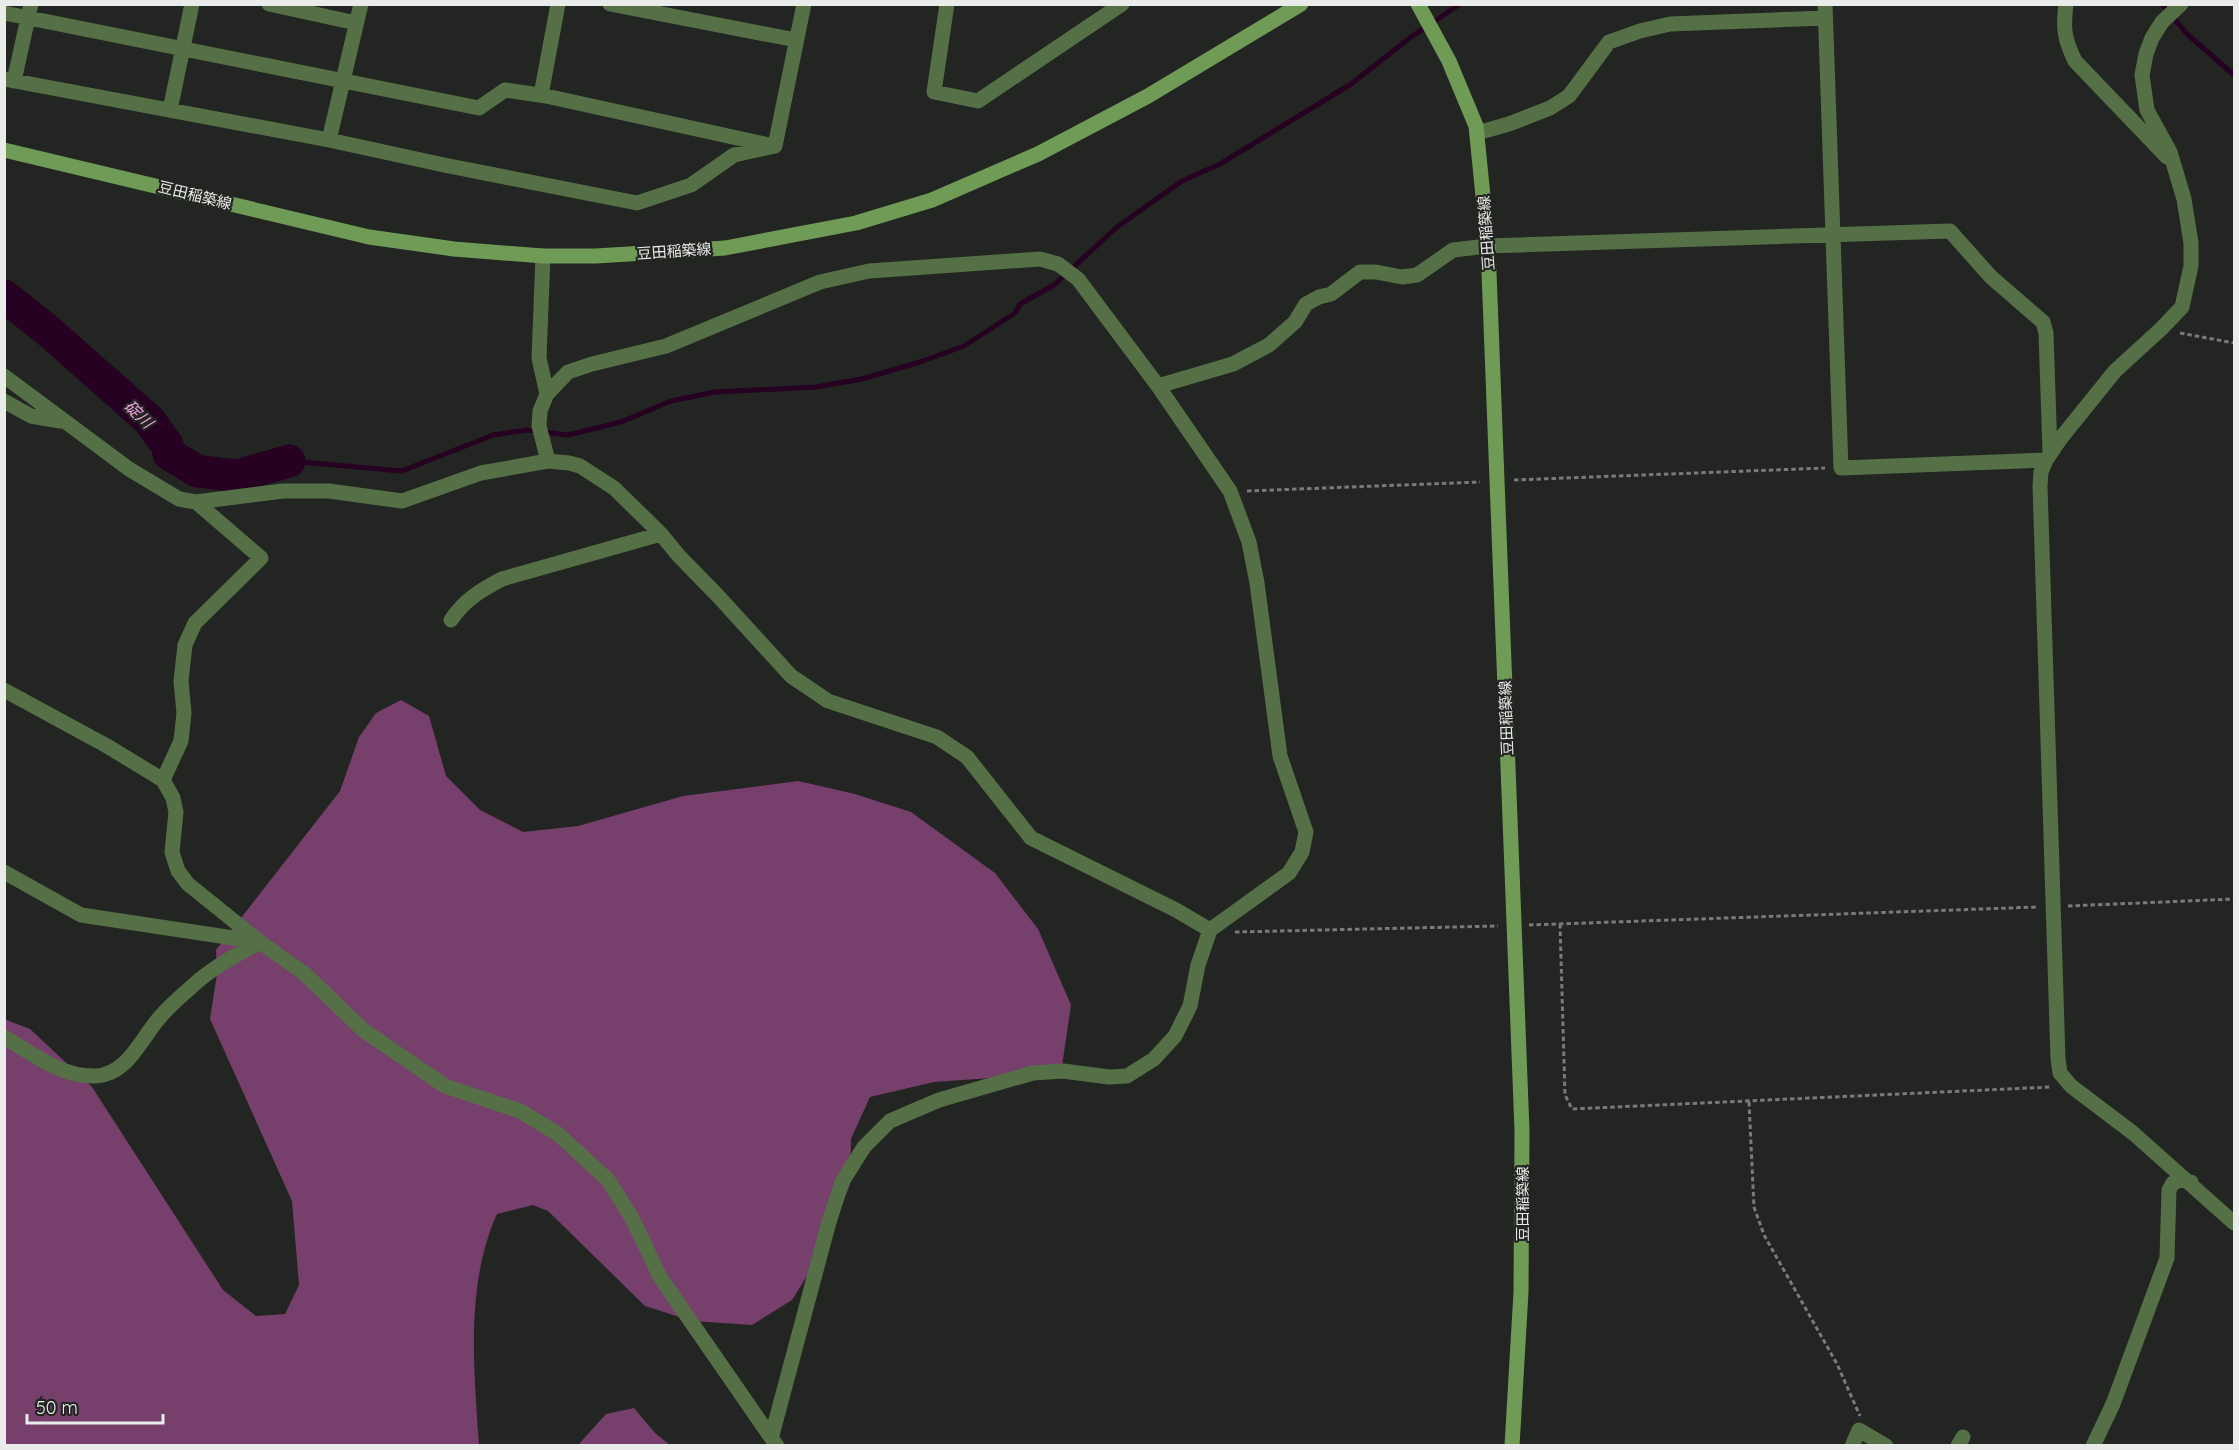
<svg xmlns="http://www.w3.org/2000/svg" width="2239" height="1450" viewBox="0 0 2239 1450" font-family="Quicksand,'Noto Sans JP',sans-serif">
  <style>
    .forest { fill: #773f6c }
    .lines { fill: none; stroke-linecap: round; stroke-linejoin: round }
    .stream { stroke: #260121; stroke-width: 5 }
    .river { stroke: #260121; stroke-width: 33 }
    .path { stroke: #797b78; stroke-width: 3; stroke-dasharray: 4.5 3; stroke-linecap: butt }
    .minor { stroke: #557046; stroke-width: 15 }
    .secondary { stroke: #6f9b56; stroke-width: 15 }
    .labels { text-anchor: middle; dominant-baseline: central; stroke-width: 4.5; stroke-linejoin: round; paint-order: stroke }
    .street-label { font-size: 15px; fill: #eaece9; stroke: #222521 }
    .water-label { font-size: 16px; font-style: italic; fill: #f4a1e2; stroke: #222521 }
  </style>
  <rect width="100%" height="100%" fill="#222521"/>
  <path class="forest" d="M401 700 429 716 446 776 480 810 523 832 578 826 683 796 798 781 855 794 911 812 995 873 1038 929 1071 1005 1062 1066 991 1078 934 1082 870 1097 851 1139 850 1185 822 1252 792 1300 752 1325 692 1321 645 1306 548 1211 533 1205 497 1214C465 1285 474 1369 479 1446L5 1445 4 1019 30 1029 92 1087 223 1290 256 1316 285 1314 299 1285 292 1201 210 1019 217 974 216 950 340 791 359 737 376 713Z
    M634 1408 655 1433 670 1445H578L606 1414Z"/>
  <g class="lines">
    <path class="stream" d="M2162 4 2187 34 2234 75
      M289 461 402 471 493 435 527 430 568 435 621 422 671 401 715 392 816 387 862 379 923 361 964 346 1015 313 1020 304 1054 285 1117 227 1182 181 1220 164 1351 84 1411 37 1460 4"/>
    <path class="river" d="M4 296 46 329 149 420 167 445 169 454 197 471 237 476 289 461"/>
    <path class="path" d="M2180 333 2234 343
      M1514 480 1825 468
      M1247 491 1480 482
      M2068 906 2234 899
      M1560 924 1565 1095 1572 1109 2051 1087
      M1529 925 2038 907
      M1235 932 1498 926
      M1749 1102 1754 1207 1764 1235 1837 1364 1860 1416"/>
    <path class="minor" d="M269 4 356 23
      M610 4 796 40
      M947 4 934 92 978 101 1122 4
      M1825 4 1841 468 2046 460
      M2066 4C2063 29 2064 38 2075 61L2167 157
      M2181 4 2162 22 2152 38 2146 54 2142 75 2147 110 2170 152 2184 199 2191 243V266L2182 307 2161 329 2115 371 2061 438 2046 460 2041 472 2040 486 2058 1059 2060 1073 2071 1086 2133 1133 2234 1223
      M4 13 479 108 505 90 546 96 769 145
      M4 79 329 140 444 165 637 203 691 185 734 155 775 146
      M14 81 31 4
      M541 95 558 4
      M170 110 192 4
      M1477 133 1509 124 1550 108 1569 96 1609 42 1640 31 1670 24 1825 18
      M329 140 361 4
      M775 146 804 4
      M543 256 539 358 547 394
      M4 376 129 469 179 499 196 502 283 491H329L402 501 481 473 548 461 569 463 580 466 614 488 661 534 678 555 718 596 791 676 828 701 937 737 967 757 1031 838 1176 910 1210 930
      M1158 386 1233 364 1269 345 1295 322 1306 304 1319 297 1331 294 1360 272H1376L1402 277 1417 275 1453 250 1488 246 1950 231 1991 277 2043 322 2046 333 2050 453
      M4 401 31 416 60 421
      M548 461 539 426 540 411 547 394 568 372 592 364 666 346 820 282 869 271 1040 259 1058 264 1078 279 1158 386 1230 491 1249 542 1257 583 1280 756 1306 832 1302 852 1289 873 1210 930 1198 965 1190 1006 1175 1036 1154 1059 1127 1076 1109 1077 1063 1071 1033 1073 939 1100 890 1121 864 1147 842 1182 829 1222 772 1435
      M451 620C464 600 481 590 502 579L661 534
      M4 690 107 746 163 780 173 798 176 812 172 852 178 871 188 884 260 942 305 974 363 1030 445 1086 520 1111 558 1134 608 1180 632 1218 660 1277 777 1446
      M163 780 181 741 184 713 181 681 185 645 195 623 261 558 196 502
      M4 872 81 915 260 942
      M4 1037C32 1053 62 1078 96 1076 129 1074 142 1036 161 1016 172 1003 186 992 198 981 217 965 238 954 260 942
      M1852 1446 1859 1430 1886 1446
      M1958 1446 1963 1437
      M2093 1446 2113 1404 2167 1258 2169 1190 2173 1183 2181 1180 2191 1182"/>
    <path class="secondary" d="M1418 4 1449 61 1476 126 1488 246 1522 1131 1521 1292 1512 1446
      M4 150 369 237 454 249 543 256H596L725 248 856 223 932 200 1038 154 1148 96 1301 4"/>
  </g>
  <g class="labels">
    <g class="street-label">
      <text transform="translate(195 195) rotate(14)">豆田稲築線</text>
      <text transform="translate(1486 233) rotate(-94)">豆田稲築線</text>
      <text transform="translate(674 251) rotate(-4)">豆田稲築線</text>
      <text transform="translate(1506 718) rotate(-92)">豆田稲築線</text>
      <text transform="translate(1522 1204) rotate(-90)">豆田稲築線</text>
    </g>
    <g class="water-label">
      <text transform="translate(139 414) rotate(44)">碇川</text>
    </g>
  </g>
  <rect width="2239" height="1450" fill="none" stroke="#eaece9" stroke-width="12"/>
  <path d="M27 1414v9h136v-9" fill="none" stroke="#eaece9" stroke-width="3"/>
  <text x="36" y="1414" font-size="18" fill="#eaece9" stroke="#222521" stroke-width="4.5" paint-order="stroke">50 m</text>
</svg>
